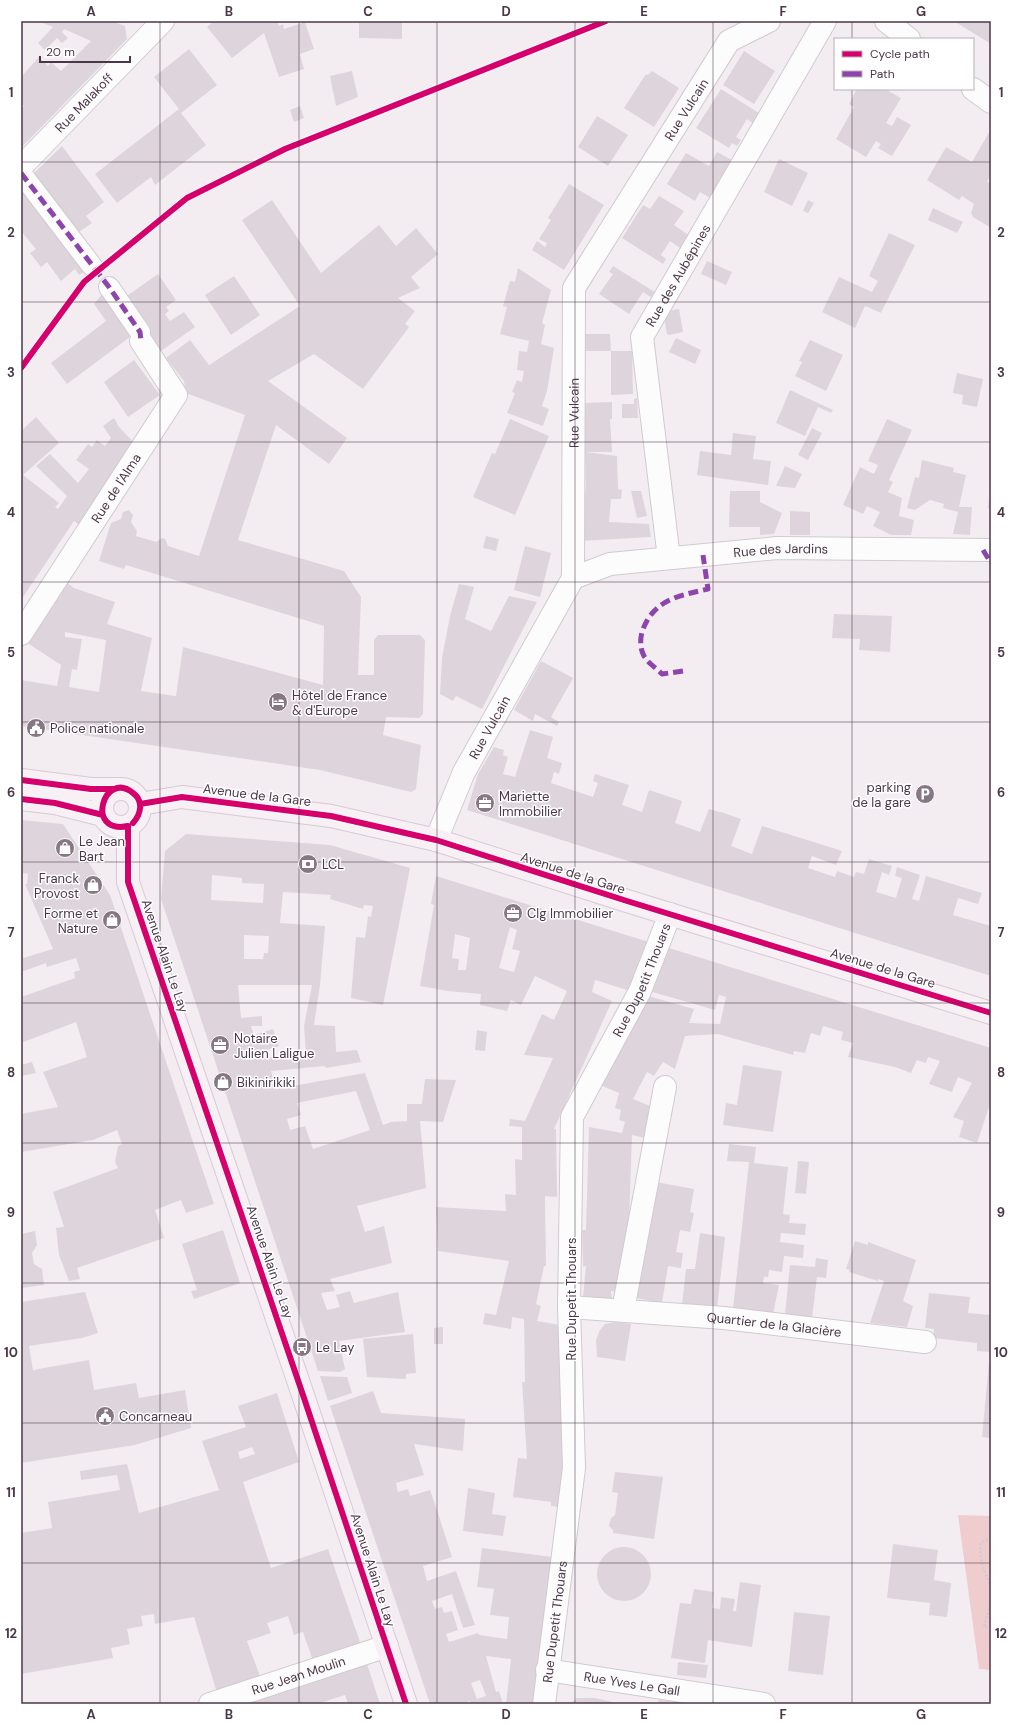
<svg xmlns="http://www.w3.org/2000/svg" width="1012" height="1725" viewBox="0 0 1012 1725" font-family="'DM Sans',sans-serif">
  <style>
    .green { fill: #efcdce }
    .building { fill: #ddd5db; fill-rule: evenodd }
    .lines { fill: none; stroke-linecap: round; stroke-linejoin: round }
    .pedestrian-casing { stroke: #d1cad0; stroke-width: 22 }
    .minor-casing { stroke: #d1cad0; stroke-width: 24 }
    .tertiary-casing { stroke: #d1cad0; stroke-width: 24 }
    .secondary-casing { stroke: #d9c9d4; stroke-width: 24 }
    .path { stroke: #d3cbd2; stroke-width: 2.5; stroke-dasharray: 2 2; stroke-linecap: butt }
    .pedestrian { stroke: #fdfcfd; stroke-width: 20 }
    .minor { stroke: #fdfcfd; stroke-width: 22 }
    .tertiary { stroke: #fdfcfd; stroke-width: 22 }
    .secondary { stroke: #f7f0f5; stroke-width: 22 }
    .quiet { stroke: #8e44ad; stroke-width: 5; stroke-dasharray: 10 5; stroke-linecap: butt }
    .cycleway-casing { stroke: #fff; stroke-width: 8 }
    .cycleway { stroke: #d6006c; stroke-width: 6 }
    .grid { fill: none; stroke: #4b3747; stroke-width: 1; stroke-opacity: 0.55 }
    .labels { text-anchor: middle; dominant-baseline: central; stroke-width: 3; stroke-linejoin: round; paint-order: stroke }
    .street-label { font-size: 13px; fill: #4b3747; stroke: #fff }
    .poi-label { font-size: 13px; fill: #4b3747; stroke: #fff; text-anchor: start }
    .neatline { fill: none; stroke: #4b3747; stroke-width: 1.5 }
    .grid-label { font-size: 13px; text-anchor: middle; font-weight: bold; fill: #4b3747 }
  </style>
  <rect width="100%" height="100%" fill="#f3edf2"/>
  <path class="green" d="M958 1515 991 1516V1670L979 1669Z"/>
  <path class="building" d="M38 21H112L125 26 127 39 21 148V109L24 106 21 103V77L39 57 48 66 51 62 61 71 91 41 64 29 62 32 68 38 62 43 57 38 45 50 38 43 53 27Z
    M214 21H277L279 26 283 24 284 29 305 22 314 49 300 54 304 69 279 77 264 33 232 58 207 27Z
    M359 21H402V39L359 38Z
    M958 21H991V44L957 23Z
    M189 49 217 85 181 113 206 145 155 185 151 177 117 203 95 174 179 109 154 77Z
    M744 51 775 71 754 104 723 85Z
    M352 71 358 97 336 106 330 76Z
    M652 71 679 88 654 127 624 108 646 74 648 75Z
    M721 89 762 115 755 125 747 119 736 137 741 140 737 146 732 143 729 148 696 128Z
    M857 89H885L901 98 886 123 892 126 897 117 911 125 892 156 878 148 881 144 876 141 866 157 836 139 854 107 849 104Z
    M300 106 304 118 294 122 290 110Z
    M597 116 628 135 608 166 578 147Z
    M991 129V174L987 182 991 183V228L973 217 971 213 974 204 962 196 959 200 927 180 946 147 972 162Z
    M62 146 104 202 86 216 92 223 76 234 33 174Z
    M717 152 734 161 712 199 700 192 695 201 667 184 686 153 709 166Z
    M779 159 808 173 792 206 764 192Z
    M569 184 604 205 564 270 532 250 537 241 545 247 547 243 539 239 551 220 548 218Z
    M21 187 86 270 79 275 75 269 61 281 47 262 41 267 30 253 36 249 21 231Z
    M659 196 684 211 674 225 690 236 683 250 670 241 661 255 666 259 663 264 622 238 643 205 650 209Z
    M272 200 321 273 379 225 396 246 416 228 438 254 411 277 420 288 398 298 415 311 405 324 409 327 363 389 314 354 268 381 347 438 329 464 276 425 238 540 344 571 361 597 358 675H374V640L378 635H420L425 640 423 714 419 718 386 717 383 735 421 745 416 789 411 792 320 770 21 726V680L57 686 61 665 26 642 66 582 74 588 115 602 107 624 152 638 141 691 176 696 183 647 323 685 324 626 126 565 124 569 99 561 111 523 121 519 123 512 129 510 133 515 131 522 137 531 136 536 156 542 162 538 165 539 168 546 199 556 245 415 186 393 184 381 166 358 190 340 209 365 300 306 242 220ZM65 632 106 640 99 692 69 687 72 669 77 670 82 639 65 637Z
    M808 200 814 203 808 213 803 211Z
    M933 208 963 222 957 233 928 220Z
    M889 233 915 245 881 313 865 306 855 328 822 312 839 277 872 292 878 281 869 276Z
    M707 261 732 272 726 285 701 274Z
    M613 266 658 294 655 300 643 292 629 314 599 294 613 274 609 272Z
    M518 268 551 290 542 323 545 325 541 344 554 348 547 391 542 406 549 409 543 426 507 413 515 393 512 392 517 380 522 382 524 371 517 370 519 351 527 352 529 341 500 334 507 307 503 306 510 281 515 282Z
    M158 274 176 300 166 307 169 311 165 314 170 321 184 312 195 327 161 351 124 298Z
    M234 276 260 315 231 335 205 295Z
    M103 293 134 334 67 384 51 363 106 321 94 304Z
    M679 309 683 332 669 335 667 334 663 312Z
    M581 334H610L611 351H582Z
    M676 338 701 350 695 364 669 352Z
    M810 340 843 355 826 391 795 376 802 362 799 361Z
    M611 351H632L633 394 611 395Z
    M134 360 160 395 128 417 104 382Z
    M957 373 983 379 977 407 962 404 963 395 953 393Z
    M790 390 833 410 831 413 818 407 805 436 776 423Z
    M637 398 638 418H622V404H634V399Z
    M612 402V419H610L612 452H585L583 403Z
    M36 417 59 443 23 475 59 503 55 507 58 509 67 496 36 466 50 454 78 483 89 469 76 460 88 444 92 447 97 440 105 446 111 438 103 426 114 418 119 427 137 446 81 526 74 521 21 600V431Z
    M510 419 549 436 515 515 473 497 492 453 495 454Z
    M887 419 912 430 889 480 893 482 888 492 902 498 899 516 914 520 911 535H891L873 526 880 512 867 506 863 514 843 505 860 467 874 474 878 465 868 461Z
    M812 428 822 433 808 460 798 455Z
    M733 433 756 436 753 459 771 461 768 485 697 475 700 451 731 455Z
    M585 452 617 456 618 489 622 490 621 499H611L609 522 649 524 651 537 580 541 586 487Z
    M922 460 954 468 953 472 966 475 959 507H972L970 535 953 534 958 512 943 508 944 504 930 500 915 510 907 508 915 477 919 478Z
    M785 466 802 474 795 488 776 486Z
    M631 491H641L647 516 637 518Z
    M730 491H760V502L782 513 774 534 760 535V527H729Z
    M990 491H991V509L988 508Z
    M790 511 810 512V535H790Z
    M486 536 499 539 496 551 483 548Z
    M525 546 551 553 540 597 514 590Z
    M459 584 474 587 465 619 491 631 509 596 537 602 482 709 456 696 453 701 440 694 442 658 450 616Z
    M834 614 892 616 890 652 859 650 860 639 832 638Z
    M541 661 573 678 551 717 559 722 557 726 535 714 533 721 514 710Z
    M530 730 553 737 547 758 562 763 559 774 554 772 551 783 593 797 598 783 593 781 595 774 629 785 622 805 642 812 649 790 682 801 675 823 700 832 709 809 724 813 741 819 731 846 752 854 762 826 817 843 842 851 836 865 812 856 808 868 835 877 837 871 854 877 856 872 864 874 869 859 892 866 889 875 882 872 876 892 896 898 902 878 895 876 897 867 920 875 912 899 919 901 926 876 982 893 978 904 958 898 953 915 991 926V976L467 810 478 774 494 747 504 750 503 755 508 757 503 774 515 777Z
    M21 820 63 824 110 895 214 1204 186 1213 181 1200 155 1210 164 1238 77 1268 80 1279 69 1281 59 1255 56 1228 64 1227 53 1192 118 1168 115 1162 118 1146 122 1144 117 1130 93 1140 21 1152V1114L58 1107 43 1072 87 1057 76 1022 21 1043V997L75 978 74 972 80 970 76 958 47 967 46 963 21 972V953L23 958 53 949 25 884H27L28 874 21 873Z
    M186 834 330 845 410 868 383 1005 351 998 356 937 365 938 368 916 371 917 373 906 364 905 363 909 330 899 331 895 283 892 280 923 325 926 320 985 314 1025 335 1026 336 1052 357 1050 361 1062 326 1068 325 1066 271 1071 276 1089 365 1073 383 1125 391 1122 407 1121V1104H422L425 1079 456 1080 443 1122 420 1121 426 1188 357 1206 365 1232 384 1226 392 1263 330 1279 335 1291 321 1293 327 1310 340 1307 336 1295 350 1291 354 1303 398 1292 405 1332 339 1341 345 1369 340 1372 318 1371 161 899 165 851ZM212 875 242 878V883L264 884 263 903 211 900ZM244 935 269 936 268 953H264L263 959H244ZM238 985H312L304 1026 306 1055 262 1058 260 1052 279 1046 273 1029 254 1035 251 1026H262V1016L241 1018ZM356 1091 370 1130 313 1149 305 1126 290 1130 287 1119 301 1115 297 1103Z
    M436 876 649 942 640 968 627 990 595 980 592 992 612 1001 554 1129H556L557 1197 545 1196 546 1266H544L536 1304 541 1306 537 1321 560 1325 564 1466 558 1507 551 1506V1502L513 1497 518 1458 527 1459 522 1382H525L524 1319 512 1317 511 1329 483 1324 485 1313 496 1315 509 1261 438 1251 436 1207 506 1211 505 1194 516 1195 515 1159 522 1160V1127L509 1126 510 1119 525 1121 553 1058 524 1055 542 1014 554 1020 567 991 535 976 521 1005 511 1000 507 1011 480 1005 481 994 448 991 420 986 434 905 431 904ZM510 927 517 930 512 949 520 951 514 972 499 968ZM455 934 470 938 466 970H458L459 959 452 958Z
    M669 948 991 1048V1101L977 1143 959 1137 964 1121 953 1117 972 1083 958 1077 952 1092 929 1084 940 1061 928 1057 926 1063 917 1060 911 1073 895 1067 848 1057 853 1043 841 1040 843 1032 823 1026 820 1036 811 1033 805 1053 794 1051 793 1055 718 1034 685 1036 675 1069 663 1062 654 1076 647 1072 633 1099 655 1108 649 1139 632 1135 629 1223 622 1292 611 1291 612 1300 583 1297 586 1266 583 1267 582 1230H586L589 1127 622 1133 625 1122 619 1120 621 1110 615 1108 619 1093 600 1085 648 996 694 1009 689 1023 720 1024 726 997 719 995 715 1010 649 991Z
    M477 1030 487 1032 485 1051 475 1050Z
    M32 1062 36 1073 21 1076V1065Z
    M743 1065 782 1071 773 1132 723 1125 726 1103 737 1105Z
    M729 1144 756 1147 754 1163 788 1167 783 1214 790 1215 789 1223 806 1224 805 1235 781 1233 780 1242 804 1245 803 1258 784 1256 782 1272 769 1270 768 1277H764L763 1283 779 1285 773 1314 733 1309 749 1162 727 1161Z
    M798 1161 809 1162 806 1194 795 1193Z
    M656 1182 694 1189 690 1212 694 1213 690 1232 680 1230 676 1252 683 1253 681 1268 668 1266 662 1303 636 1298Z
    M223 1230 240 1283 194 1299 191 1291 197 1290 182 1244Z
    M35 1231 37 1245 32 1253 34 1264 42 1269 44 1285 21 1288V1234Z
    M700 1233 725 1237 717 1309 682 1305 686 1269H695Z
    M855 1241 868 1245V1242L916 1260 903 1301 913 1306 907 1327 870 1323 884 1281 878 1279V1281L849 1272 850 1270 846 1269Z
    M816 1258 828 1260 826 1278 817 1277 812 1318 785 1314 790 1265 815 1267Z
    M85 1292 98 1333 82 1338 29 1346 33 1370 89 1360 94 1390 136 1383 139 1398 185 1390 191 1428 135 1445 21 1463V1302Z
    M929 1293 970 1297 968 1313 991 1315V1352L977 1351V1343L933 1338 934 1329 925 1328Z
    M615 1322 631 1324 625 1361 597 1357 596 1340 600 1330 605 1324Z
    M443 1327V1344H434V1328Z
    M413 1334 416 1373 406 1374V1379L367 1377 363 1339Z
    M989 1362 991 1363V1438L982 1437Z
    M320 1376 347 1377 352 1393 328 1401Z
    M373 1391 381 1413 465 1419 463 1451 414 1444 424 1475 396 1483 398 1492 408 1489 410 1496 430 1490 436 1507 452 1557 423 1566 427 1581 456 1571 475 1625 463 1628 452 1594 432 1601 435 1609 442 1607 444 1613 452 1611 458 1630 446 1634 449 1642 478 1633 479 1635 507 1639 509 1617 490 1615 494 1589 477 1587 482 1548 552 1557 533 1704H506L511 1659 486 1656 496 1692 499 1691 503 1704H471L470 1701 459 1704H430L330 1406ZM480 1680 486 1696 477 1699 471 1683Z
    M277 1393 299 1462 243 1482 271 1568 328 1549 361 1645 313 1661 303 1632 294 1635 288 1616 267 1623 271 1633 247 1641 261 1679 217 1693 194 1617 155 1624 154 1614 141 1616 143 1626 127 1629 130 1644 111 1648 113 1658 21 1674V1533L52 1528 48 1502 120 1490 117 1475 81 1480 80 1471 127 1464 139 1513 219 1490 202 1441 246 1427 238 1406ZM252 1447 255 1454 240 1459 238 1452Z
    M615 1472 663 1477 654 1539 613 1533V1530L609 1526 611 1518 615 1515 618 1493 612 1492Z
    M468 1488 495 1493 492 1514 506 1516 503 1536 463 1531Z
    M893 1544 938 1550 934 1580 951 1583 947 1617 929 1615 930 1603 887 1598Z
    M597 1574a27 27 0 1 1 54 0a27 27 0 1 1-54 0Z
    M740 1582 761 1585 752 1647 708 1640 705 1663 671 1658 680 1603 691 1604 694 1589 714 1592 712 1608 720 1609 721 1597 735 1599 733 1611H736Z
    M794 1612 830 1616 823 1675 788 1671Z
    M678 1662 708 1665 706 1678 677 1675Z
    M367 1664 380 1704H348L345 1695 317 1704H245Z
    M577 1698H595L621 1704H570Z
    M659 1700 683 1703V1704H658Z"/>
  <g class="lines">
    <defs>
      <path id="pedestrian" d="M21 173 92 266
        M109 287 140 332"/>
      <g id="minor">
        <path d="M886 21 909 39"/>
        <path d="M973 89 991 102"/>
        <path id="s1" d="M669 558 642 337 825 21"/>
        <path id="s2" d="M573 578 610 564 777 548 991 550"/>
        <path id="s3" d="M21 634 176 395 141 341"/>
        <path id="s4" d="M436 840 464 772 573 578 574 288 729 41 769 21"/>
        <path id="s5" d="M569 1307 724 1318 925 1342"/>
        <path d="M623 1310 665 1087"/>
        <path id="s6" d="M547 1670 764 1704"/>
        <path id="s7" d="M210 1704 387 1646"/>
        <path id="s8" d="M544 1704 574 1468 569 1307 572 1117 640 991 670 914"/>
      </g>
      <g id="tertiary">
        <path id="s9" d="M21 167 163 21"/>
      </g>
      <path id="secondary" d="M21 780 91 789H119
        M102 808a19 19 0 1 1 38 0a19 19 0 1 1-38 0Z
        M21 799 55 803 103 815
        M140 804 182 797 331 816 436 840 627 901 991 1013
        M128 826V882L304 1398 406 1704"/>
    </defs>
    <use href="#pedestrian" class="pedestrian-casing"/>
    <use href="#minor" class="minor-casing"/>
    <use href="#tertiary" class="tertiary-casing"/>
    <use href="#secondary" class="secondary-casing"/>
    <path class="path" d="M991 1537 981 1543C978 1558 985 1573 991 1586
      M991 1601 984 1627H991"/>
    <use href="#pedestrian" class="pedestrian"/>
    <use href="#minor" class="minor"/>
    <use href="#tertiary" class="tertiary"/>
    <use href="#secondary" class="secondary"/>
    <path class="quiet" d="M21 173 109 287 140 332 141 341
      M983 550 991 563
      M683 671 662 674C656 668 648 663 644 656 640 649 640 640 642 632 653 600 677 596 708 589L703 555"/>
    <defs>
      <path id="cycleway" d="M21 368 84 282 187 198 285 149 606 21
        M21 780 91 789H115
        M21 799 55 803 103 815
        M140 804 182 797 331 816 436 840 627 901 991 1013
        M133 823C141 814 144 801 133 793 104 769 84 835 128 826V882L304 1398 406 1704"/>
    </defs>
    <use href="#cycleway" class="cycleway-casing"/>
    <use href="#cycleway" class="cycleway"/>
  </g>
  <path class="grid" d="M160 21V1704M299 21V1704M437 21V1704M575 21V1704M713 21V1704M852 21V39M852 89V1704M21 162H991M21 302H991M21 442H991M21 582H991M21 722H991M21 862H991M21 1003H991M21 1143H991M21 1283H991M21 1423H991M21 1563H991"/>
  <defs>
    <symbol id="hotel-disc" viewBox="-11 -11 22 22"><circle r="9.5" fill="#867783" stroke="#fff"/><path d="M-6-4.5h1.5V1H6V5H4.5V3h-9V5H-6ZM-4 0a1.8 1.8 0 1 1 3.6 0ZM.5 0V-2.5h3Q6-2.5 6 0Z" fill="#fff"/></symbol>
    <symbol id="civic-disc" viewBox="-11 -11 22 22"><circle r="9.5" fill="#867783" stroke="#fff"/><path d="M-.6-6.5H3V-4.5H.6V-3L4-1V1h2V6H-6V1h2V-1L-.6-3ZM-1.2 2.5V6h2.4V2.5Z" fill="#fff"/></symbol>
    <symbol id="parking-disc" viewBox="-11 -11 22 22"><circle r="9.5" fill="#867783" stroke="#fff"/><path d="M-3.5-5.5H1a3.5 3.5 0 0 1 0 7H-1V5.5H-3.5ZM-1-3.4V-.6H.8a1.4 1.4 0 0 0 0-2.8Z" fill="#fff"/></symbol>
    <symbol id="office-disc" viewBox="-11 -11 22 22"><circle r="9.5" fill="#867783" stroke="#fff"/><path d="M-6-3h4V-5.5h4V-3h4V5H-6ZM-1-4.5V-3h2v-1.5ZM-6 0V1H6V0Z" fill="#fff"/></symbol>
    <symbol id="shop-disc" viewBox="-11 -11 22 22"><circle r="9.5" fill="#867783" stroke="#fff"/><path d="M-5-2.5h2.3a2.7 3.5 0 0 1 5.4 0H5L5.5 6h-11ZM-1.5-2.5h3a1.5 2.3 0 0 0-3 0Z" fill="#fff"/></symbol>
    <symbol id="bank-disc" viewBox="-11 -11 22 22"><circle r="9.5" fill="#867783" stroke="#fff"/><path d="M-6-4H6V4H-6ZM0-2.3a2.3 2.3 0 1 0 0 4.6a2.3 2.3 0 1 0 0-4.6Z" fill="#fff"/></symbol>
    <symbol id="bus-disc" viewBox="-11 -11 22 22"><circle r="9.5" fill="#867783" stroke="#fff"/><path d="M-5-6H5V4H4V6H2V4H-2V6H-4V4H-5ZM-3.5-4V0h7V-4ZM-3.5 1.2v1.5H-2V1.2ZM2 1.2v1.5H3.5V1.2Z" fill="#fff"/></symbol>
  </defs>
  <g fill-rule="evenodd">
    <use href="#hotel-disc" x="267" y="691" width="22" height="22"/>
    <use href="#civic-disc" x="25" y="717" width="22" height="22"/>
    <use href="#parking-disc" x="914" y="783" width="22" height="22"/>
    <use href="#office-disc" x="474" y="792" width="22" height="22"/>
    <use href="#shop-disc" x="54" y="837" width="22" height="22"/>
    <use href="#bank-disc" x="297" y="853" width="22" height="22"/>
    <use href="#shop-disc" x="82" y="874" width="22" height="22"/>
    <use href="#office-disc" x="502" y="902" width="22" height="22"/>
    <use href="#shop-disc" x="101" y="909" width="22" height="22"/>
    <use href="#office-disc" x="209" y="1034" width="22" height="22"/>
    <use href="#shop-disc" x="212" y="1071" width="22" height="22"/>
    <use href="#bus-disc" x="291" y="1336" width="22" height="22"/>
    <use href="#civic-disc" x="94" y="1405" width="22" height="22"/>
  </g>
  <g class="labels">
    <g class="street-label">
      <text stroke="none"><textPath href="#s9" startOffset="90">Rue Malakoff</textPath></text>
      <text stroke="none"><textPath href="#s4" startOffset="797">Rue Vulcain</textPath></text>
      <text stroke="none"><textPath href="#s1" startOffset="294">Rue des Aubépines</textPath></text>
      <text stroke="none"><textPath href="#s4" startOffset="461">Rue Vulcain</textPath></text>
      <text stroke="none"><textPath href="#s3" startOffset="174">Rue de l'Alma</textPath></text>
      <text stroke="none"><textPath href="#s2" startOffset="211">Rue des Jardins</textPath></text>
      <text stroke="none"><textPath href="#s4" startOffset="125">Rue Vulcain</textPath></text>
      <text transform="translate(257 795) rotate(7)">Avenue de la Gare</text>
      <text transform="translate(573 873) rotate(18)">Avenue de la Gare</text>
      <text transform="translate(165 956) rotate(71)">Avenue Alain Le Lay</text>
      <text transform="translate(883 968) rotate(17)">Avenue de la Gare</text>
      <text stroke="none"><textPath href="#s8" startOffset="743">Rue Dupetit Thouars</textPath></text>
      <text transform="translate(270 1262) rotate(71)">Avenue Alain Le Lay</text>
      <text transform="translate(571 1299) rotate(-90)">Rue Dupetit Thouars</text>
      <text stroke="none"><textPath href="#s5" startOffset="206">Quartier de la Glacière</textPath></text>
      <text transform="translate(373 1570) rotate(72)">Avenue Alain Le Lay</text>
      <text stroke="none"><textPath href="#s8" startOffset="83">Rue Dupetit Thouars</textPath></text>
      <text stroke="none"><textPath href="#s7" startOffset="93">Rue Jean Moulin</textPath></text>
      <text stroke="none"><textPath href="#s6" startOffset="86">Rue Yves Le Gall</textPath></text>
    </g>
    <g class="poi-label">
      <text x="292" y="695">Hôtel de France<tspan x="292" dy="15">&amp; d'Europe</tspan></text>
      <text x="50" y="728">Police nationale</text>
      <text x="911" y="787" text-anchor="end">parking<tspan x="911" dy="15">de la gare</tspan></text>
      <text x="499" y="796">Mariette<tspan x="499" dy="15">Immobilier</tspan></text>
      <text x="79" y="841">Le Jean<tspan x="79" dy="15">Bart</tspan></text>
      <text x="322" y="864">LCL</text>
      <text x="79" y="878" text-anchor="end">Franck<tspan x="79" dy="15">Provost</tspan></text>
      <text x="98" y="913" text-anchor="end">Forme et<tspan x="98" dy="15">Nature</tspan></text>
      <text x="527" y="913">Clg Immobilier</text>
      <text x="234" y="1038">Notaire<tspan x="234" dy="15">Julien Laligue</tspan></text>
      <text x="237" y="1082">Bikinirikiki</text>
      <text x="316" y="1347">Le Lay</text>
      <text x="119" y="1416">Concarneau</text>
    </g>
  </g>
  <rect width="1012" height="1725" fill="none" stroke="#ffffff" stroke-width="44"/>
  <rect x="834" y="38" width="140" height="52" fill="#ffffff" stroke="#b7afb5"/>
  <rect x="842" y="51" width="20" height="6" fill="#d6006c" stroke="#b7afb5"/>
  <text x="870" y="58" font-size="12" fill="#4b3747">Cycle path</text>
  <rect x="842" y="71" width="20" height="6" fill="#8e44ad" stroke="#b7afb5"/>
  <text x="870" y="78" font-size="12" fill="#4b3747">Path</text>
  <path d="M40 56v6h90v-6" fill="none" stroke="#4b3747" stroke-width="2"/>
  <text x="46" y="56" font-size="12" fill="#4b3747" stroke="#ffffff" stroke-width="3" paint-order="stroke">20 m</text>
  <rect x="22" y="22" width="968" height="1681" class="neatline"/>
  <g class="grid-label">
    <text x="91" y="16">A</text>
    <text x="229" y="16">B</text>
    <text x="368" y="16">C</text>
    <text x="506" y="16">D</text>
    <text x="644" y="16">E</text>
    <text x="783" y="16">F</text>
    <text x="921" y="16">G</text>
    <text x="11" y="97">1</text>
    <text x="1001" y="97">1</text>
    <text x="11" y="237">2</text>
    <text x="1001" y="237">2</text>
    <text x="11" y="377">3</text>
    <text x="1001" y="377">3</text>
    <text x="11" y="517">4</text>
    <text x="1001" y="517">4</text>
    <text x="11" y="657">5</text>
    <text x="1001" y="657">5</text>
    <text x="11" y="797">6</text>
    <text x="1001" y="797">6</text>
    <text x="11" y="937">7</text>
    <text x="1001" y="937">7</text>
    <text x="11" y="1077">8</text>
    <text x="1001" y="1077">8</text>
    <text x="11" y="1217">9</text>
    <text x="1001" y="1217">9</text>
    <text x="11" y="1357">10</text>
    <text x="1001" y="1357">10</text>
    <text x="11" y="1497">11</text>
    <text x="1001" y="1497">11</text>
    <text x="11" y="1638">12</text>
    <text x="1001" y="1638">12</text>
    <text x="91" y="1719">A</text>
    <text x="229" y="1719">B</text>
    <text x="368" y="1719">C</text>
    <text x="506" y="1719">D</text>
    <text x="644" y="1719">E</text>
    <text x="783" y="1719">F</text>
    <text x="921" y="1719">G</text>
  </g>
</svg>
